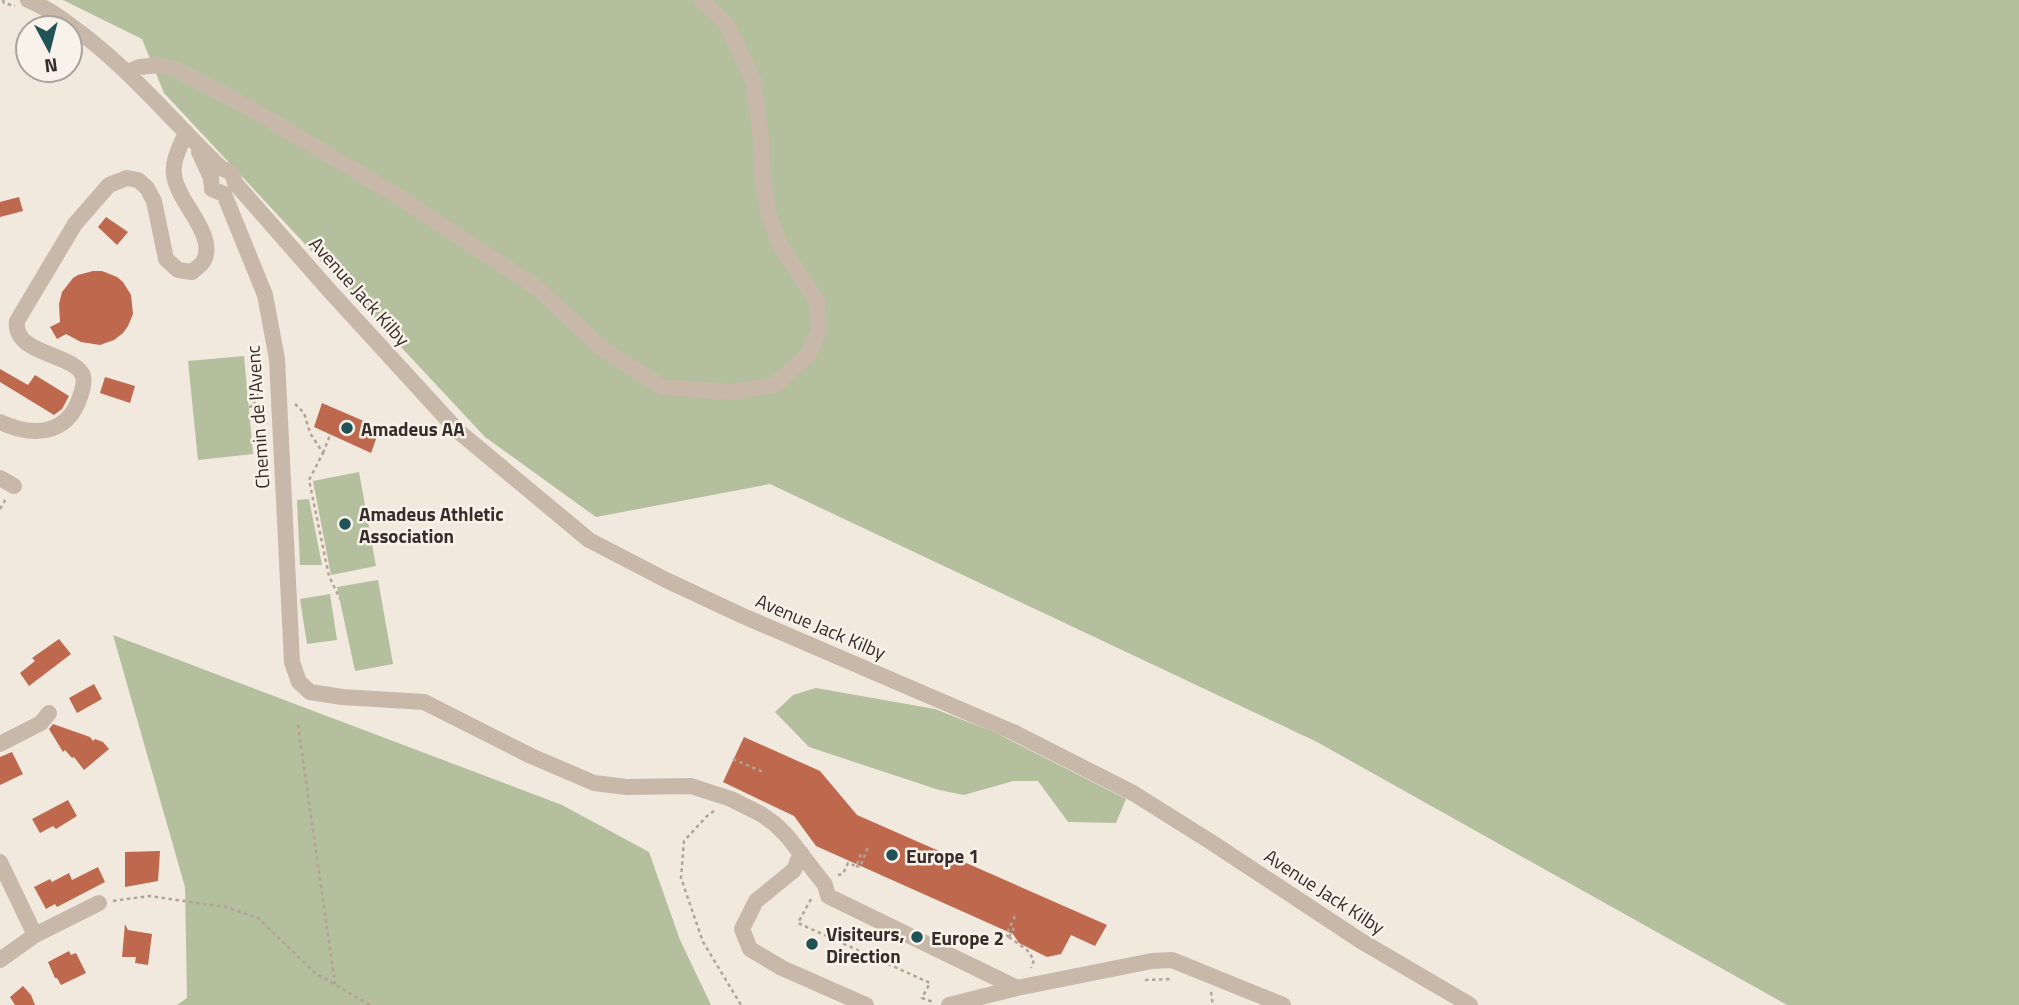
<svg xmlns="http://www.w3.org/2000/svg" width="2019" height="1005" viewBox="0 0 2019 1005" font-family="'Titillium Web',sans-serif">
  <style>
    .green { fill: #b4bf9e }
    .building { fill: #be684e }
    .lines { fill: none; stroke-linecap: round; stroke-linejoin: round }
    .path { stroke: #b4a294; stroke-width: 2.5; stroke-dasharray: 3.5 3.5; stroke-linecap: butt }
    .minor { stroke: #c8b8aa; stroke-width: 16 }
    .poi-dot { fill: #215255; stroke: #f9f2ea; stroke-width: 2.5 }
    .labels { text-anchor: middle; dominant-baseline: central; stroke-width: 5; stroke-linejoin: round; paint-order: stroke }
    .street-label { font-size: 19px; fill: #362d29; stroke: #f9f2ea }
    .poi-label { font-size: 19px; font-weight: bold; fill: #362d29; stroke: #f9f2ea; text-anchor: start }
  </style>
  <rect width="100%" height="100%" fill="#f1e8de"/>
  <path class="green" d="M63 0H2019V1005H1787L1317 742 770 484 596 517 485 437 164 93 142 39Z
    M244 356 253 454 198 460 188 361Z
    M359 472 376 566 331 575 313 481Z
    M309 499 322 565H300L297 500Z
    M378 580 393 664 355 671 337 587Z
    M330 594 337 640 307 644 300 599Z
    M113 635 562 805 649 852 680 940 711 1005H177L187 998 185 887Z
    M816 688 935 709 994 732 1126 799 1116 823 1068 822 1038 781H1013L964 795 939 790 809 747 775 712 793 695Z"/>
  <path class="building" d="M19 197 23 211 0 217V202Z
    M106 217 128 232 117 245 98 227Z
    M102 271 117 277 123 282 131 295 133 314 128 326 123 333 114 340 100 345 81 342 66 334 57 339 50 327 60 322 59 304 62 292 73 278 78 275 93 271Z
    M0 369 28 385 35 375 69 396 62 409 54 415 0 382Z
    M105 377 135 386 130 403 100 393Z
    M322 403 380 428 371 453 314 427Z
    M59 639 71 654 29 686 20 673 35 661 32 658Z
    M94 684 102 699 77 713 69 698Z
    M53 724 90 737 93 741 95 739 103 742 109 749 84 770 74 757 72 758 65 750 63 752 49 729Z
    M744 737 820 771 857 815 1107 925 1095 946 1071 935 1061 954 1047 957 1019 943 1013 934 816 846 794 816 723 782Z
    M12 752 23 774 0 785V757Z
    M68 800 77 816 56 829 53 826 40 833 32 819Z
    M160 851 158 881 125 887V852Z
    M98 867 105 882 57 907 55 904 46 909 34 887 50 879 52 882 69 873 72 880Z
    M125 924 128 930 152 934 148 965 135 963 136 957H122Z
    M69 951 71 955 76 953 86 973 61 985 57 978H55L48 962Z
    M23 986 31 995 35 1005H15L10 997Z"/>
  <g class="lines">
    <path class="path" d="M3 0 4 3 15 6
      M295 404 304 413 310 433 323 453 309 480 329 576 340 599
      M249 407 253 406 257 395H259L264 400
      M323 453 330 435
      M0 509 7 497
      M298 725 335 984
      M733 759 763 772
      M714 811 707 816 684 841 681 878 703 942 741 1005
      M856 866 860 867 868 847
      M838 875 843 874 848 863 856 866 861 854
      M811 899 798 923 930 983 922 998 933 1002
      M113 901 149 896 226 907 258 918 315 973 370 1005
      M1009 937 1027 950 1034 960 1031 968
      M1009 937 1006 935 1015 916
      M1009 937 1015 926
      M1145 980 1173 979
      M1211 992 1213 1005"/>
    <path class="minor" d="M28 0C43 6 57 15 70 25 127 65 171 120 221 168L232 173 235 183 328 289 458 431 589 540 666 580 743 616 1013 732 1133 793 1211 842 1361 941 1470 1005
      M128 72 140 67 159 65 177 70 248 107 396 195 539 289 600 347 662 387 732 392 775 385 808 355 819 331 817 301 779 243 768 212 762 174 761 138 754 82 727 25 701 0
      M199 152 211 178 212 189 224 194
      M224 194 265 295 277 359 292 662 299 682 310 692 342 697 424 702 531 756 594 783 627 787 691 786 731 799 761 814 775 824 788 837 825 885 828 896 1017 988
      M0 422C32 437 67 436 80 397 82 391 85 383 83 376 75 353 12 355 17 321L75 224 109 185 127 178 138 180 147 188 154 201 166 259 178 270 192 272C196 268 202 265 204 260 217 234 176 201 174 174 172 160 181 145 186 132
      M0 478 14 486
      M0 744 41 723 49 713
      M801 853 794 870 756 901 742 929 750 949 782 968 866 1005
      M0 862 35 935
      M0 960 35 935 99 903
      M949 1005 1017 988 1152 961 1172 960 1283 1005"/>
  </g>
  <g class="poi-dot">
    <circle cx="347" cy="428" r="7"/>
    <circle cx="345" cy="524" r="7"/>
    <circle cx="892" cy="855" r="7"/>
    <circle cx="917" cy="937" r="7"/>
    <circle cx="812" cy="944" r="7"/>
  </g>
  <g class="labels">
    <g class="street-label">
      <text transform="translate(360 291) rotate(48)">Avenue Jack Kilby</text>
      <text transform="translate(257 417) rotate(-94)">Chemin de l'Avenc</text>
      <text transform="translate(821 626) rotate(23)">Avenue Jack Kilby</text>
      <text transform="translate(1325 891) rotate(33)">Avenue Jack Kilby</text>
    </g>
    <g class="poi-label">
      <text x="361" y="428">Amadeus AA</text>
      <text x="359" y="513">Amadeus Athletic<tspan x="359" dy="22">Association</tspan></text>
      <text x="906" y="855">Europe 1</text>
      <text x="826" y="933">Visiteurs,<tspan x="826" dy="22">Direction</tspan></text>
      <text x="931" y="937">Europe 2</text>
    </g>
  </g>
  <g transform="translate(49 49) rotate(173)"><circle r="33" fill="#f9f2ea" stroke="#aba39d" stroke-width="2"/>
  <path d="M0-5L12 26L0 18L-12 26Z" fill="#215255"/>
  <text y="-10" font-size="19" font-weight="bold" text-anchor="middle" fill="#362d29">N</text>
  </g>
</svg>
